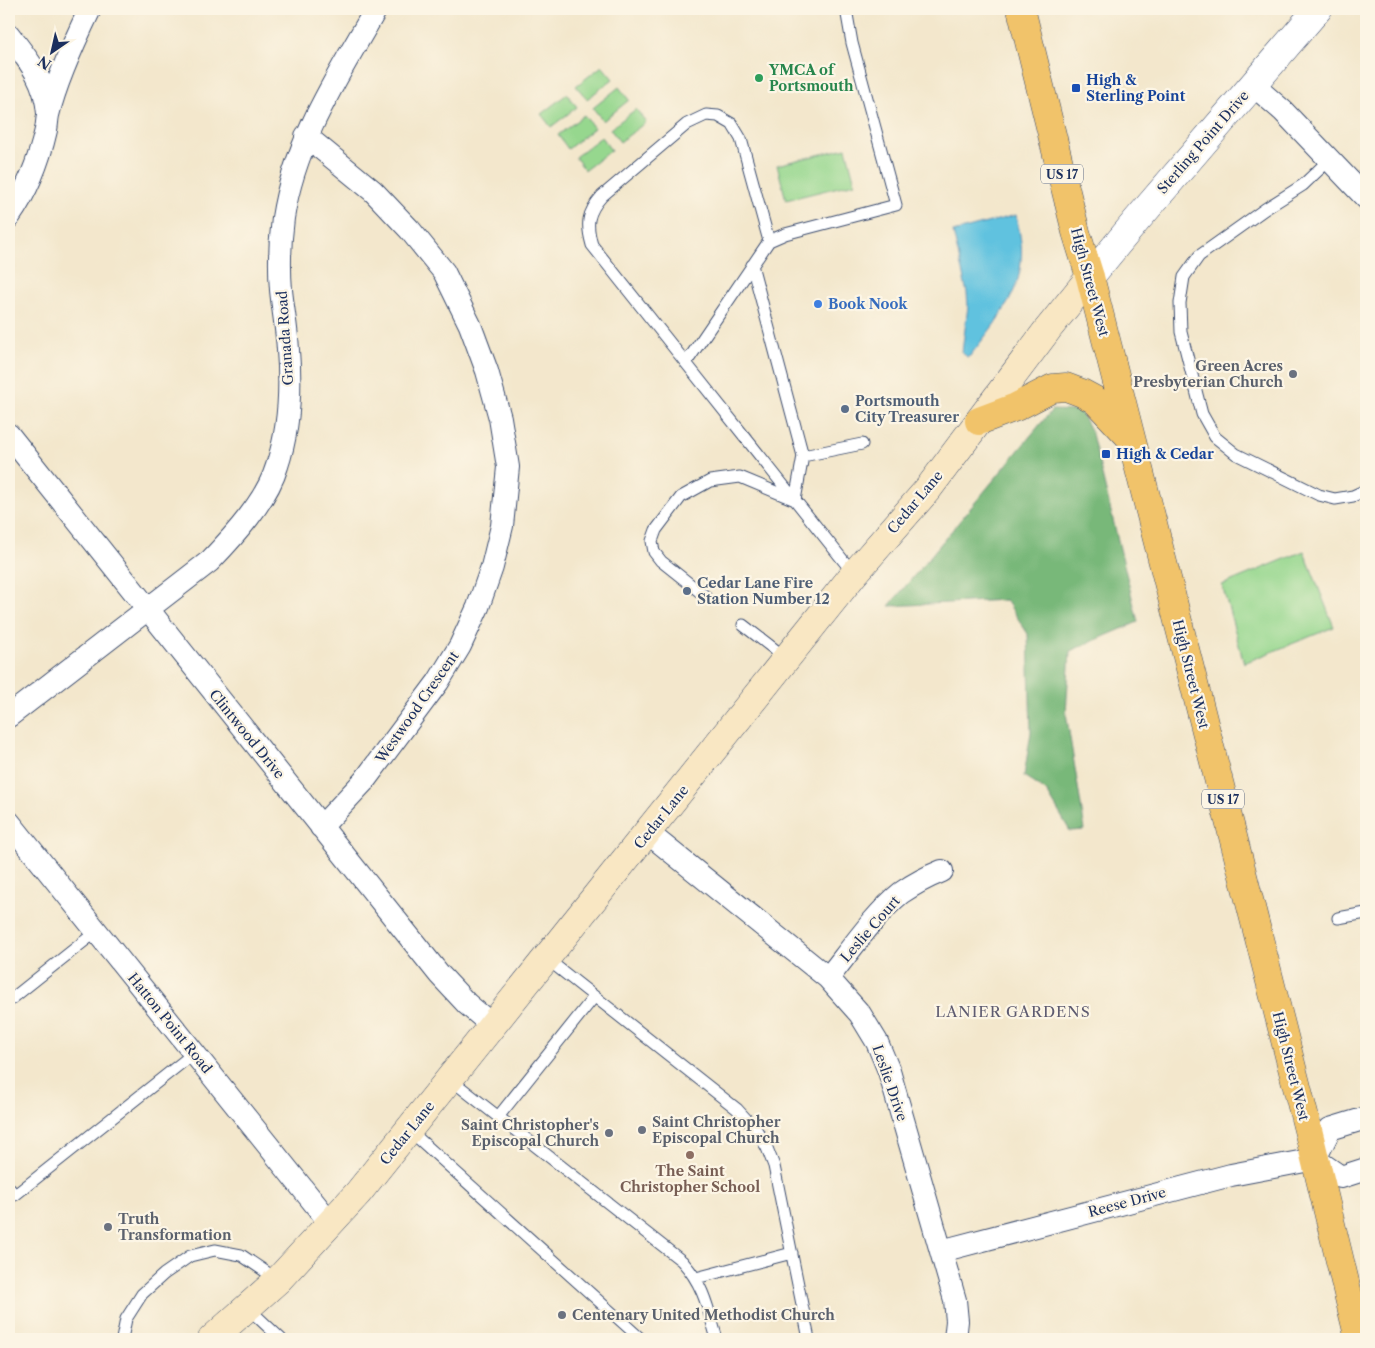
<svg xmlns="http://www.w3.org/2000/svg" width="1375" height="1348" viewBox="0 0 1375 1348" font-family="'Libre Caslon Text',serif">
  <style>
    .green { fill: #96d78e; stroke: #588376 }
    .forest { fill: #78b879; stroke: #4a746c }
    .water { fill: #61c2df; stroke: #3e789e }
    .lines { fill: none; stroke-linecap: round; stroke-linejoin: round }
    .service-casing { stroke: #3b4b6e; stroke-width: 13 }
    .minor-casing { stroke: #3b4b6e; stroke-width: 24 }
    .tertiary-casing { stroke: #3b4b6e; stroke-width: 29 }
    .secondary-casing { stroke: #3b4b6e; stroke-width: 29 }
    .primary-casing { stroke: #3b4b6e; stroke-width: 29 }
    .service { stroke: #fff; stroke-width: 11 }
    .minor { stroke: #fff; stroke-width: 22 }
    .tertiary { stroke: #fff; stroke-width: 28 }
    .secondary { stroke: #f9e7c3; stroke-width: 28 }
    .primary { stroke: #f1c36a; stroke-width: 28 }
    .leisure-dot { fill: #2e9e5b; stroke: #fcf5e5; stroke-width: 2 }
    .transit-dot { fill: #1a4fb4; stroke: #fcf5e5; stroke-width: 2 }
    .shop-dot { fill: #3f7fe0; stroke: #fcf5e5; stroke-width: 2 }
    .worship-dot { fill: #6b7280; stroke: #fcf5e5; stroke-width: 2 }
    .service-dot { fill: #5c6f8a; stroke: #fcf5e5; stroke-width: 2 }
    .education-dot { fill: #8d6e63; stroke: #fcf5e5; stroke-width: 2 }
    .labels { text-anchor: middle; dominant-baseline: central; stroke-width: 4.5; stroke-linejoin: round; paint-order: stroke }
    .shield { fill: #fcf5e5; stroke: #5e6a86; stroke-width: 1 }
    .shield-label { font-size: 12px; font-weight: bold; fill: #1b2f5e }
    .leisure-label { font-size: 14px; font-weight: bold; fill: #27864d; stroke: #fcf5e5; text-anchor: start }
    .transit-label { font-size: 14px; font-weight: bold; fill: #164399; stroke: #fcf5e5; text-anchor: start }
    .street-label { font-size: 14px; fill: #1b2f5e; stroke: #fcf5e5 }
    .shop-label { font-size: 14px; font-weight: bold; fill: #366cbe; stroke: #fcf5e5; text-anchor: start }
    .worship-label { font-size: 14px; font-weight: bold; fill: #5b616d; stroke: #fcf5e5; text-anchor: start }
    .service-label { font-size: 14px; font-weight: bold; fill: #4e5e75; stroke: #fcf5e5; text-anchor: start }
    .education-label { font-size: 14px; font-weight: bold; fill: #785e54; stroke: #fcf5e5 }
    .neighbourhood-label { font-size: 15px; letter-spacing: 1px; fill: #5f5c71; stroke: #fcf5e5 }
  </style>
  <rect width="100%" height="100%" fill="#fcf5e5"/>
  <filter id="ink" filterUnits="userSpaceOnUse"><feTurbulence type="fractalNoise" baseFrequency=".02" numOctaves="2"/><feDisplacementMap in="SourceGraphic" scale="10" xChannelSelector="R" yChannelSelector="G"/><feConvolveMatrix kernelMatrix="1 2 1 2 8 2 1 2 1" color-interpolation-filters="sRGB"/></filter>
  <filter id="wash" filterUnits="userSpaceOnUse"><feTurbulence type="fractalNoise" baseFrequency=".0096" numOctaves="4" result="noise"/><feDisplacementMap in="SourceGraphic" scale="20" xChannelSelector="R" yChannelSelector="G"/><feGaussianBlur stdDeviation="1.12" result="paint"/><feColorMatrix in="noise" values="0 0 0 0 0 0 0 0 0 0 0 0 0 0 0 0 0 1.4 0 .05"/><feComposite in="paint" operator="in"/></filter>
  <g filter="url(#wash)">
    <rect width="100%" height="100%" fill="#f3e7cc"/>
    <path class="green" d="M602 66 613 79 587 99 576 86Z
      M619 87 629 100 603 121 593 108Z
      M567 94 577 107 551 127 541 114Z
      M636 109 646 122 620 142 610 129Z
      M584 115 594 128 568 149 558 135Z
      M601 137 611 150 585 170 575 157Z
      M846 148 855 183 786 200 777 165Z
      M1304 551 1334 627 1244 663 1222 585Z"/>
    <path class="forest" d="M1052 410 1080 411 1092 434 1138 622 1070 651 1066 713 1085 830 1070 831 1047 792 1024 776 1031 732 1028 634 1006 600 889 606Z"/>
    <path class="water" d="M1016 215C1019 230 1023 245 1021 261 1019 298 991 328 970 356L967 357 962 352 968 306 967 293 953 232Z"/>
  </g>
  <g filter="url(#ink)">
    <g class="lines">
      <defs>
        <path id="service" d="M846 9 852 43 896 205 785 234 769 241 686 363 854 574
          M1329 160 1303 185 1265 209 1199 256 1184 277 1180 303 1181 332 1202 414 1215 437 1236 454 1319 495 1335 499 1353 496 1366 490
          M686 363 592 245C586 224 587 213 602 196L687 124 706 115 718 116 732 124 741 139 769 241
          M803 456 862 444
          M705 596 661 561 654 552 652 541 656 530 681 497 710 481 740 477 795 500 803 456 752 265
          M743 625 787 659
          M1338 918 1366 913
          M547 959 737 1109 757 1131 767 1148 774 1166 809 1339
          M9 1001 97 931
          M450 1079 682 1261C704 1285 708 1309 717 1339
          M498 1117 594 997
          M409 1130 641 1339
          M9 1188 15 1195 194 1053
          M696 1278 792 1253
          M248 1308 281 1339
          M122 1339 126 1319 142 1294 164 1274 190 1256 215 1250 241 1255 278 1280"/>
        <path id="minor" d="M9 35C29 61 45 79 48 113
          M1253 85 1283 111 1366 198
          M306 136 373 191 410 230 444 272 470 325 487 371 500 418 508 467 502 526 492 567 478 607 460 646 438 682 364 781 321 827
          M9 217C27 191 39 161 46 130 47 125 47 120 48 115 56 81 75 40 90 9
          M9 435 439 974 467 1004 493 1026
          M9 716 210 561C234 536 267 500 277 466 289 430 291 387 288 350 287 330 283 310 281 290 279 266 280 241 283 218 295 140 338 76 376 9
          M9 822 331 1224
          M648 833 828 978 860 1014 877 1042 889 1071 955 1300 957 1321 955 1339
          M828 978C849 952 876 913 901 893 914 884 927 877 942 871
          M1315 1159 1330 1129 1366 1118
          M941 1251 1231 1175 1315 1159 1341 1177 1366 1169"/>
        <path id="tertiary" d="M1090 277 1137 220 1318 9"/>
        <path id="secondary" d="M212 1339 278 1280 358 1193 854 574 928 489 1048 329 1090 277"/>
        <path id="primary" d="M1021 9 1076 232 1090 277 1309 1134 1359 1339
          M979 421 1016 407 1053 388 1066 387 1082 393 1095 400 1128 435"/>
      </defs>
      <use href="#service" class="service-casing"/>
      <use href="#minor" class="minor-casing"/>
      <use href="#tertiary" class="tertiary-casing"/>
      <use href="#secondary" class="secondary-casing"/>
      <use href="#primary" class="primary-casing"/>
      <use href="#service" class="service"/>
      <use href="#minor" class="minor"/>
      <use href="#tertiary" class="tertiary"/>
      <use href="#secondary" class="secondary"/>
      <use href="#primary" class="primary"/>
    </g>
  </g>
  <circle class="leisure-dot" cx="759" cy="78" r="5"/>
  <g class="transit-dot">
    <rect x="1071" y="83" width="10" height="10" rx="2.5"/>
    <rect x="1101" y="449" width="10" height="10" rx="2.5"/>
  </g>
  <circle class="shop-dot" cx="818" cy="304" r="5"/>
  <g class="worship-dot">
    <circle cx="1293" cy="374" r="5"/>
    <circle cx="642" cy="1130" r="5"/>
    <circle cx="609" cy="1133" r="5"/>
    <circle cx="108" cy="1227" r="5"/>
    <circle cx="562" cy="1315" r="5"/>
  </g>
  <g class="service-dot">
    <circle cx="845" cy="409" r="5"/>
    <circle cx="687" cy="591" r="5"/>
  </g>
  <circle class="education-dot" cx="690" cy="1155" r="5"/>
  <g class="labels">
    <g class="shield">
      <rect x="1041" y="164.5" width="42" height="19" rx="4"/>
      <rect x="1202" y="789.5" width="42" height="19" rx="4"/>
    </g>
    <g class="shield-label">
      <text x="1062" y="174">US 17</text>
      <text x="1223" y="799">US 17</text>
    </g>
    <g class="leisure-label">
      <text x="769" y="70">YMCA of<tspan x="769" dy="16">Portsmouth</tspan></text>
    </g>
    <g class="transit-label">
      <text x="1086" y="80">High &amp;<tspan x="1086" dy="16">Sterling Point</tspan></text>
      <text x="1116" y="454">High &amp; Cedar</text>
    </g>
    <g class="street-label">
      <text transform="translate(1203 142) rotate(-49)">Sterling Point Drive</text>
      <text transform="translate(1090 282) rotate(75)">High Street West</text>
      <text transform="translate(285 338) rotate(-94)">Granada Road</text>
      <text transform="translate(915 502) rotate(-50)">Cedar Lane</text>
      <text transform="translate(1191 674) rotate(76)">High Street West</text>
      <text transform="translate(417 707) rotate(-55)">Westwood Crescent</text>
      <text transform="translate(247 734) rotate(51)">Clintwood Drive</text>
      <text transform="translate(661 817) rotate(-51)">Cedar Lane</text>
      <text transform="translate(870 929) rotate(-49)">Leslie Court</text>
      <text transform="translate(170 1023) rotate(51)">Hatton Point Road</text>
      <text transform="translate(1291 1066) rotate(76)">High Street West</text>
      <text transform="translate(890 1083) rotate(71)">Leslie Drive</text>
      <text transform="translate(407 1133) rotate(-51)">Cedar Lane</text>
      <text transform="translate(1127 1202) rotate(-15)">Reese Drive</text>
    </g>
    <g class="shop-label">
      <text x="828" y="304">Book Nook</text>
    </g>
    <g class="worship-label">
      <text x="1283" y="366" text-anchor="end">Green Acres<tspan x="1283" dy="16">Presbyterian Church</tspan></text>
      <text x="652" y="1122">Saint Christopher<tspan x="652" dy="16">Episcopal Church</tspan></text>
      <text x="599" y="1125" text-anchor="end">Saint Christopher's<tspan x="599" dy="16">Episcopal Church</tspan></text>
      <text x="118" y="1219">Truth<tspan x="118" dy="16">Transformation</tspan></text>
      <text x="572" y="1315">Centenary United Methodist Church</text>
    </g>
    <g class="service-label">
      <text x="855" y="401">Portsmouth<tspan x="855" dy="16">City Treasurer</tspan></text>
      <text x="697" y="583">Cedar Lane Fire<tspan x="697" dy="16">Station Number 12</tspan></text>
    </g>
    <g class="education-label">
      <text x="690" y="1171">The Saint<tspan x="690" dy="16">Christopher School</tspan></text>
    </g>
    <g class="neighbourhood-label">
      <text x="1013" y="1011">LANIER GARDENS</text>
    </g>
  </g>
  <rect width="1375" height="1348" fill="none" stroke="#fcf5e5" stroke-width="30"/>
  <g transform="translate(52 52) rotate(214)" stroke="#fcf5e5" stroke-width="4" paint-order="stroke">
  <path d="M0-4L9 19L0 12L-9 19Z" fill="#1b2f5e"/>
  <text y="-8" font-size="14" font-weight="bold" text-anchor="middle" fill="#1b2f5e">N</text>
  </g>
</svg>
